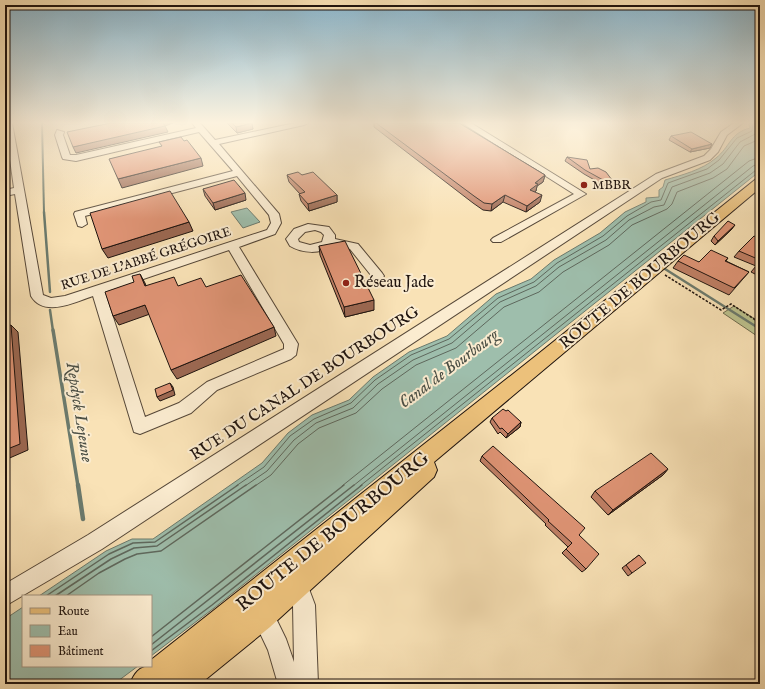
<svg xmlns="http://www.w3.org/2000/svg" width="765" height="689" viewBox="0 0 765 689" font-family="'IM FELL English',serif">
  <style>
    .green { fill: #bdc38e; stroke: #6e6b4e }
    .water { fill: #9ebeac; stroke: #6b7a6d }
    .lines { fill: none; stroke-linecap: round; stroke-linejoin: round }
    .shore-far1 { stroke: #5e685d; stroke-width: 1 }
    .shore { stroke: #5e685d; stroke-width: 1.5 }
    .stream-far3 { stroke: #6b7a6d; stroke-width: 2 }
    .stream-far2 { stroke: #6b7a6d; stroke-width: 2.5 }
    .stream-far1 { stroke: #6b7a6d; stroke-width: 3.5 }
    .stream { stroke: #6b7a6d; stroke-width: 4.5 }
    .minor-casing { stroke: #554738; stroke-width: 2 }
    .major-casing { stroke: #1e130e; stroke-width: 2 }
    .path { stroke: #1e130e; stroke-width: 1.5; stroke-dasharray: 2.5 1.5; stroke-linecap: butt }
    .minor { fill: #fbecd0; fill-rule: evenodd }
    .major { fill: #ecc17b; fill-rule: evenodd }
    .wall { fill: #c07f65; stroke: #1e130e }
    .shaded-wall { fill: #9c6852; stroke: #1e130e }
    .building { fill: #df9475; stroke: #1e130e }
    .poi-dot { fill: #8f2418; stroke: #fbecd0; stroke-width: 1.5 }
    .labels { text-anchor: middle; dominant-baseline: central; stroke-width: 4; stroke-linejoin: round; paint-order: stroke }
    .far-poi-label { font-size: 13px; fill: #1e130e; stroke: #fbecd0; text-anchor: start }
    .far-street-label { font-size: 13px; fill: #1e130e; stroke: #fbecd0 }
    .street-label { font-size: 16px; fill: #1e130e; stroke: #fbecd0 }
    .poi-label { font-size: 16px; fill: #1e130e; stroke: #fbecd0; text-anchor: start }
    .water-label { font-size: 17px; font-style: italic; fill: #4b4f45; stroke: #fbecd0 }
    .near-street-label { font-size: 19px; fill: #1e130e; stroke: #fbecd0 }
  </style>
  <rect width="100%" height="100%" fill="#f9e2b6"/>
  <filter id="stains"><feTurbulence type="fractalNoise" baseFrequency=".005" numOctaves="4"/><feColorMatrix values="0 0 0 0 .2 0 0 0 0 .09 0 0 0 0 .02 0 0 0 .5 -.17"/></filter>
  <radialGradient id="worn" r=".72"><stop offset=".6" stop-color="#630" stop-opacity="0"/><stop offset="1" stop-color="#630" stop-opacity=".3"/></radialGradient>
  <path class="green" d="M734 306 760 322V338L723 313Z"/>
  <path class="water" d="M752 123H760V171L214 608 151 656V596H39L106 551 132 539H153L262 463 288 433 312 415 349 400 373 377 409 352 447 336 496 294 531 279 554 260 600 233 625 212 646 202V198L659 197V190L663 187 665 180C682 175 702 170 716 158 730 147 730 133 750 128L749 124Z
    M247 208 260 222 243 228 231 212Z
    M23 607V666H138L114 684H5V619Z"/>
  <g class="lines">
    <path class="shore-far1" d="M236 486 264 467 290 436 314 419 351 403 375 380 411 355 449 339 498 298 534 282 557 263 603 236 627 216 651 202 661 200 668 183 707 169 719 160 737 138 752 131 753 123
      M245 486 267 471 294 440 316 423 353 408 378 384 413 360 452 343 500 302 536 286 559 267 606 240 629 220 654 207 664 205 672 187 710 173 723 164 740 142 757 133 758 123
      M255 486 271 475 298 444 319 428 356 413 382 389 416 365 456 348 504 307 539 292 563 272 609 245 632 225 667 209 672 204 677 192 713 178 727 169 744 146 760 139
      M342 486 749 161 760 157
      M353 486 753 166 760 163
      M360 486 756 170 760 169"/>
    <path class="shore" d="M46 596 109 554 133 543 155 542 238 485
      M55 596 111 559 134 548 157 546 246 485
      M66 596 99 573 125 559 137 554 161 551 256 485
      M151 637 344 485
      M151 645 354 485
      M151 651 212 605 362 485"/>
    <path class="stream-far3" d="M42 123 44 213"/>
    <path class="stream-far2" d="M44 212 50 292
      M665 269 760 329
      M50 310 53 331"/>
    <path class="stream-far1" d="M53 330 78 486"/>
    <path class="stream" d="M78 485 83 519"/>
    <defs>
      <path id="minor" d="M5 123H12L43 295 51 298 65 296 267 230 271 223 269 215 237 176 85 216 87 224 82 227 78 226 74 214 75 212 233 171 199 132 76 161 63 159 62 157 55 135 57 130 64 132 63 135 70 155H76L196 128 192 123H200L215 140 295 123H308L304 125 219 144 279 214 281 223 275 234 239 247 298 344 296 355 291 359 217 390 191 413 140 434 134 432 93 296C75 302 44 318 31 296L15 194 5 196V190L14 188ZM229 250 284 344V349L207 382 179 403 145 417 105 292Z
        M462 123H471L586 194 501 242H493L491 240 493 238 574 194Z
        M734 123H743L727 135 718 152 710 160 662 178 102 549 5 606V584L88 535 656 174 704 156 711 149 721 132Z
        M308 224 329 227 335 235V239L358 244 382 273 384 276 382 279H374L350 249 331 245C321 255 302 253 290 246L286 239 294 229ZM315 230 321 232 324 235 322 242 310 245 299 242 298 239 305 232Z
        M296 570 303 573 315 605 318 684H278L268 650 250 612 253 604 261 601 269 604 286 639 294 662 293 605 286 580 289 573Z"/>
      <path id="major" d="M760 178V188L434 462 437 470 434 477 270 627 200 684H130C134 674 139 666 151 666V660L537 355 756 179Z"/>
    </defs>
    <use href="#minor" class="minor-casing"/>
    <use href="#major" class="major-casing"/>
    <path class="path" d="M665 275 721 310 731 304 760 323"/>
    <use href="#minor" class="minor"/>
    <use href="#major" class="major"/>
  </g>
  <path class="wall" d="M227 123H251L253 129 237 133Z
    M374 123H459L545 175 543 182 537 186 536 191 534 192 540 202 526 212 503 202 491 211 483 210 473 203 374 127Z
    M671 136 712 144 710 148 690 152 669 140Z
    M567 157 590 169 615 184 612 190 584 174 565 161Z
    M287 175H302L337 195V202L309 211 301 201 299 194H300L289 182Z
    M203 189 246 200 215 210 205 196Z
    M732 229 715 245 711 241 714 236Z
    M760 238V276H759L751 272 756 266 734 257 739 251Z
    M319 246 374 310 345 317 320 255Z
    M728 258 726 261 749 272 729 295 673 268 678 261 699 262Z
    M506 411 521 422 520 427 506 438 500 432 498 434 490 422 492 418Z
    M482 456 579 535 586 569 582 572 562 553 568 547 545 525 546 524 480 461Z
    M668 469 663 475 608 515 591 497 595 491Z
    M639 555 632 573 628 576 622 568Z"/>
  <path class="shaded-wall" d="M162 123H173L165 126 168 132 76 153 73 147Z
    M252 123 253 129 237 133 236 127Z
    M712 144 710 148 690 152 692 149Z
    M201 158 203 166 122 188 118 179Z
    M545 175 543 182 537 186 536 191 528 197 530 190 535 183Z
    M245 193 246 200 215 210 213 203Z
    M337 195V202L309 211 308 204Z
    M505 195 503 202 491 211 492 204Z
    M542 195 540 202 526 212 527 206Z
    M189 222 193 231 108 258 102 249Z
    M735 225 732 229 715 245 718 241Z
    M140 274 145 283 150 296 145 286Z
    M374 300V310L345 317 344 307Z
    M145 305 150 314 119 325 113 316Z
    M11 325 18 332 28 450 5 460Z
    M274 327 276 336 177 379 171 370Z
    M170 383 173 387 175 395 160 401 157 397Z
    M521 422 520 427 506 438 508 434Z
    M668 469 663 475 608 515 613 510Z"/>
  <path class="building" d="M111 123H163L165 126 73 147 67 132Z
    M232 123H252L236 127Z
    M376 123H459L545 175 535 183 538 184 530 190 542 195 527 206 505 195 492 204 484 203 474 196Z
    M691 132 712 144 692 149 671 136Z
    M181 137 184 141 187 140 201 158 118 179 109 159 162 146 159 142Z
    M567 157 587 160 590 169 598 168 606 172 615 184 614 186 585 170Z
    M298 172 302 175 313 172 337 195 308 204 299 194 305 192 287 175Z
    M234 180 245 193 213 203 203 189Z
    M170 191 189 222 102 249 90 213Z
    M728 221 735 225 718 241 714 236Z
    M754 236 760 238V260L739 251Z
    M345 241 374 300 344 307 319 246Z
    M711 250 728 258 725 261 749 272 734 288 678 261 684 255 699 262Z
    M760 262V269L755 267Z
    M140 274 145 286 174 277 178 286 201 278 206 287 241 275 274 327 171 370 145 305 113 316 105 292 134 282 132 276Z
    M11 325 20 444 5 450V327Z
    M170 383 173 390 157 397 155 389Z
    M503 409 506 411 508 410 521 422 508 434 502 428 500 429 492 418Z
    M493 446 585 528 579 535 599 554 586 569 566 549 572 543 548 521 549 520 482 456Z
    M651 453 668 469 613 510 595 491Z
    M639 555 646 563 632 573 626 565Z"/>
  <linearGradient id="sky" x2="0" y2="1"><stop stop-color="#8ab8d0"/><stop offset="0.56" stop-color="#fcf2de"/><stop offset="1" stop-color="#fcf2de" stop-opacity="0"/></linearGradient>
  <rect width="765" height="219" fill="url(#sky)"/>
  <g class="poi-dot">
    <circle cx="584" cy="185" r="4"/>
    <circle cx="346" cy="283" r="4"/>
  </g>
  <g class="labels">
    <g class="far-poi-label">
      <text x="592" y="185">MBBR</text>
    </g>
    <g class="far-street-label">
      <text transform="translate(146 259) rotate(-18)">RUE DE L'ABBÉ GRÉGOIRE</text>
    </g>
    <g class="street-label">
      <text transform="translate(640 281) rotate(-40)">ROUTE DE BOURBOURG</text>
      <text transform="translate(305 384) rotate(-33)">RUE DU CANAL DE BOURBOURG</text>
    </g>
    <g class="poi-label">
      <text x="354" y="283">Réseau Jade</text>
    </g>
    <g class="water-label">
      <text transform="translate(449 369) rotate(-37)">Canal de Bourbourg</text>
      <text transform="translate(79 412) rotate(81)">Repdyck Lejeune</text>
    </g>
    <g class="near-street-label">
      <text transform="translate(333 532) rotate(-39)">ROUTE DE BOURBOURG</text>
    </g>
  </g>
  <rect width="765" height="689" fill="none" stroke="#f9e2b6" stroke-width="20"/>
  <rect x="6" y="6" width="753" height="677" fill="none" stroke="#1e130e" stroke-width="2"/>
  <rect x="10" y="10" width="745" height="669" fill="none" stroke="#1e130e"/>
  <rect x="22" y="595" width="130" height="72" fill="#fbecd0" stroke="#a39582"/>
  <rect x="30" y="608" width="20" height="6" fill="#ecc17b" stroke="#a39582"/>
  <text x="58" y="615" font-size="12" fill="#1e130e">Route</text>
  <rect x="30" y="625" width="20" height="12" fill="#9ebeac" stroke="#a39582"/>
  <text x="58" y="635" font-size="12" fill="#1e130e">Eau</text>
  <rect x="30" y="645" width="20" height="12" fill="#df9475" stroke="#a39582"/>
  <text x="58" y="655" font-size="12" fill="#1e130e">Bâtiment</text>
  <rect width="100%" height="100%" filter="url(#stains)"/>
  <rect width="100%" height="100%" fill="url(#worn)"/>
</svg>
